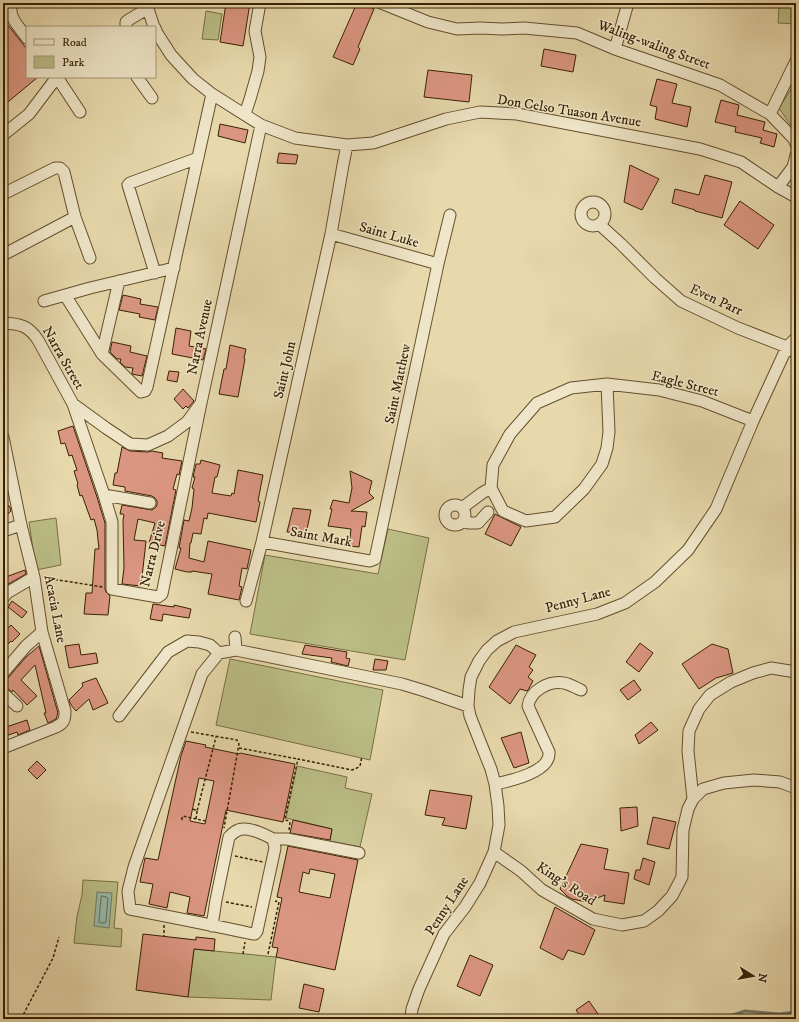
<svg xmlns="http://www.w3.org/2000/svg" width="799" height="1022" viewBox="0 0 799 1022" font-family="'IM FELL DW Pica',serif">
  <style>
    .green { fill: #bbbe86; stroke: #7a6f44 }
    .water { fill: #97baab; stroke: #717c68 }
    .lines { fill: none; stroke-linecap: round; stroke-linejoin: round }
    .shore { stroke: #686d57; stroke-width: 1 }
    .stream { stroke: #717c68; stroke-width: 3 }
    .building { fill: #db9681; stroke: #392003; fill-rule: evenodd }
    .minor-casing { stroke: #644e2d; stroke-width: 13 }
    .path { stroke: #392003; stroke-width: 1.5; stroke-dasharray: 3 2; stroke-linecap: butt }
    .minor { stroke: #efe6c9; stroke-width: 11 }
    .labels { text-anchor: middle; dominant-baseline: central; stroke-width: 3; stroke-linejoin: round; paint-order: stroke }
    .street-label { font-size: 14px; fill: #392003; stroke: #efe6c9 }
  </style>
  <rect width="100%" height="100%" fill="#e7d9ac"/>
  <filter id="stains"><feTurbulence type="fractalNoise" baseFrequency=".005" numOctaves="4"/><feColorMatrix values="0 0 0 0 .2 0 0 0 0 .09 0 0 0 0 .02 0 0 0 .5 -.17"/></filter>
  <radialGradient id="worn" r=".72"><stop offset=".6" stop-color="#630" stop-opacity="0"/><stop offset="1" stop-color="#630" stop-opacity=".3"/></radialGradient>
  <path class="green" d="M779 7H796V24L778 23Z
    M206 11 222 14 218 40 202 39Z
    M796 81V133L779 108Z
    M56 518 61 565 36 570 29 522Z
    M388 529 429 538 405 660 250 634 265 555 378 574Z
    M230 659 383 690 370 760 216 725Z
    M297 766 347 777 345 788 372 794 360 847 330 841 332 829 286 818Z
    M83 880 118 882 114 928 122 929 121 947 74 943 77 916 82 895Z
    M194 949 276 957 271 1000 188 997Z"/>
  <path class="water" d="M97 892 112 893 109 928 94 926Z"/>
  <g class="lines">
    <path class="shore" d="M102 896 106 897 108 898 106 922 104 923H100L99 921 101 898Z"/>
    <path class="stream" d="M721 1019 745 1011 779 1014 796 1012"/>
  </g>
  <path class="building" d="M226 3H250L243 46 220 42Z
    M357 3H360L374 9 358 47 360 49 353 65 333 57Z
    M3 19 27 49V77H38L3 106Z
    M544 49 576 55 573 72 541 66Z
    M428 70 472 75 469 102 424 97Z
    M657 79 677 84 672 103 691 107 687 127 655 119 657 107 650 105Z
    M721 100 739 105 737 115 765 122 763 130 777 134 774 147 760 143 762 138 735 132 736 127 715 122Z
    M220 124 248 130 245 143 218 136Z
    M279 153 298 155 296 164 277 163Z
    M630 165 659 179 642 210 624 202Z
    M705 175 732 182 722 218 695 211V210L672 203 675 189 699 195Z
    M740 201 774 225 758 249 724 225Z
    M123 295 141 299 140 304 158 307 155 320 139 317 140 314 119 310Z
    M176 328 191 331 189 346 206 349 203 360 172 354Z
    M112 342 131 346 130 352 147 356 142 376 132 374V373L133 368 125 367 120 362 121 359H117L110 352Z
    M230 345 246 349 244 358 245 359 238 397 219 394 224 369H226Z
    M169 371 179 372 177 382 167 380Z
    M183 389 194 401 188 408 186 406 183 409 174 399Z
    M73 426 97 497 105 523V589L106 592 110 596 108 615 84 614 86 593H92L95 549H99L97 530 94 519 91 520 82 495 80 496 77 485 78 484 74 471 77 470 72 455 69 456 65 443 61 444 58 431Z
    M122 447 130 451 148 452 152 451 163 453 162 458 182 461 179 475 177 474 173 489 176 490 165 546 149 543 155 523 138 519 134 540 146 541 141 586 122 584 124 568 123 520 124 515 123 514H120L122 505 152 510 156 507 157 505V501L155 498 152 496 125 491V487L113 485 115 473H117Z
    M201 460 220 465 217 477H215L212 493 231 496 232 493 234 494 238 470 263 475 258 501 260 502 256 522 208 513 207 519 204 518 201 534 193 533 191 543H190L189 558 204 562 208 541 251 550 247 569 242 568 239 586 242 587 239 600 208 594 212 574 192 571V572H187L175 569 181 548H179L184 520 189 521 192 508 194 489 192 488 195 477H193L196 464H200Z
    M350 471 372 481 369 493 374 498 351 511 367 512 365 527 362 526 359 547 349 546 351 529 328 526 332 509H330L333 500 349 503 352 488Z
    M3 500 10 507 11 511 3 519Z
    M293 508 311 510 306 534 287 532Z
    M495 514 521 527 511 546 485 534Z
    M25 570 26 574 5 586 3 584V578Z
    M12 601 27 612 22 618 8 607Z
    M153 604 174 607V605L191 609 189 618 163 614 162 621 150 619Z
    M11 625 20 634 12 642 11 641 3 649V633Z
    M640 643 653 653 639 672 626 662Z
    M79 644 81 655 96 653 98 663 69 668 65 646Z
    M712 644 728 649 733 673 716 678 699 689 682 664Z
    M305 645 347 652 346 658 350 659 348 666 331 662 332 658 302 654Z
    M516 645 536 655 529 667 533 670 528 677 533 681 528 690 527 691 520 689 510 704 489 687Z
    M39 646 58 713 56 719 48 723 44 713H46L35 665 21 680 37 696 27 705 13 690 12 692 7 688 3 686V682L8 678 26 657Z
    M375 659 388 661 386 670H373Z
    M96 678 108 703 93 710 89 699 76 711 71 705 69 700 83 686 82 683Z
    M634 680 641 690 628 700 620 690Z
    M27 720 30 730 18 735 17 732 3 737V728Z
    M651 722 658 730 639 744 635 735Z
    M521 732 529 763 514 768 501 738Z
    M186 741 206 745 205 747 239 754 240 753 295 764 283 822 226 810 204 916 187 913 190 897 170 892 167 908 149 904 153 884 140 882 145 858 158 860 181 756ZM199 778 214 781 205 824 190 821Z
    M37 761 46 770 37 779 28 770Z
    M430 790 472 796 466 829 442 825 445 818 425 815Z
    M637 807 638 826 621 831 620 808Z
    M653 817 676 822 669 849 647 844Z
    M293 820 332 829 330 840 290 833Z
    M581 844 608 849 604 869 629 873 624 904 604 901 605 895 587 902 572 899 567 896 560 889Z
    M288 846 358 860 335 970 276 957 278 948 272 947 282 898 277 897ZM310 869 335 874 330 898 299 892 303 872 309 874Z
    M643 858 655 862 649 885 634 879 636 870H640Z
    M555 907 595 930 584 955 568 950 563 960 540 948Z
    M143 934 196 940V937L215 939 214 951 194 949 188 997 136 990Z
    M470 955 493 965 480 996 457 986Z
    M304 984 324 989 319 1012 299 1008Z
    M589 1001 598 1014 591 1019H582L576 1010Z"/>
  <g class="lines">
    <defs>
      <path id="minor" d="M11 3C9 19 18 25 27 38
        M146 3 154 27
        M381 3 428 22 457 29 480 28 502 29 524 28 577 33 615 49 720 85 770 114
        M126 27V22L130 19 147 9
        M155 28 157 33 171 55 193 79 212 94 261 125 295 138 347 145 373 143 446 119 480 112 517 114 700 149 741 162 778 187 796 197
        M615 49 628 3
        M796 61 770 114 794 139 796 144
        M57 77 80 112
        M137 77 152 98
        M245 114 250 99 258 71 260 57 255 31 260 3
        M3 135 29 114 57 77
        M778 187 793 167 796 155
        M3 194 55 168H60L64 172 75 217 90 258
        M581 214a12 12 0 1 1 24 0a12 12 0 1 1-24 0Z
        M599 224 621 244 655 278 681 301 738 328 787 347 796 353
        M331 234 438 264
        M3 255 75 217
        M155 273 128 185 130 183 198 158
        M65 295 102 354 119 281
        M44 301 90 288 174 268
        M3 323C20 324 28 325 38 340L73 404 104 495 112 522V589L158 597 162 594 201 403
        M102 354 141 392 145 391 147 387 212 94
        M607 384 609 432 607 448 602 464 584 489 555 517 526 521 503 511 491 488 493 465 510 434 537 403 571 388 607 384 659 390 702 401 753 421
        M73 404 106 428 130 444 148 445 168 436 187 422 201 403 261 125
        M3 437 21 525 34 577 42 632 65 711C65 720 64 723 56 727L3 748
        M104 495 150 503
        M445 515a10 10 0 1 1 20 0a10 10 0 1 1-20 0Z
        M462 508 482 493 491 488
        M463 521 469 523H478L488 512
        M3 531 21 525
        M262 542 370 561 375 559 438 264 450 215
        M3 598 7 593 34 577
        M246 601 262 542 331 234 343 165 347 145
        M235 637 236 650
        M3 673 26 646 42 632
        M3 693 17 706
        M119 716 168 652 187 641 199 642 210 645 219 653
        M495 784C510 781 551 772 549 752L528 706C530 691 549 680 564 683 570 684 576 688 581 690
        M693 799 688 751 689 731 699 709 710 695 731 682 753 673 771 668 796 672
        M273 839H287L359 853
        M494 852 521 871 542 890 593 919 622 925 644 921 658 911 672 896 682 877 683 830 688 809 693 799 703 789 724 783 754 780 780 782 796 788
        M212 926 216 900 229 837C233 833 237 829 243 829 251 828 266 835 273 839L275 848 257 931 255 934H253C212 925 171 917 130 909L128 891 134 867 202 674 219 653 236 650 402 684 425 691 468 706
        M411 1019 412 1009 419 989 444 934 465 907 480 883 494 852 499 825 498 806 495 784 491 769 481 744 470 716 468 706 469 690 471 677 479 661 487 650 497 641 514 632 597 614 625 603 655 582 688 550 716 509 753 421 787 347 796 338"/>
    </defs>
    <use href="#minor" class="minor-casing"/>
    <path class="path" d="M45 578 103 587
      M191 732 237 740 239 744 224 828
      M239 748 298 759
      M193 809 197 811 216 737
      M197 811 196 819 206 821
      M182 820V817L183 816 196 819
      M289 830 290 823 289 821 285 820V818L298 759 352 770 357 768 360 766 362 756
      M235 856 263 862
      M226 902 252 907
      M164 925V936
      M243 954 245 942
      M268 954 279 902 275 901
      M21 1019 53 958 59 937"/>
    <use href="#minor" class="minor"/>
  </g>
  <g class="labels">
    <g class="street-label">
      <text transform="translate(654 45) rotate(20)">Waling-waling Street</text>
      <text transform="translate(569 111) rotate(9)">Don Celso Tuason Avenue</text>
      <text transform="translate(389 235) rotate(16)">Saint Luke</text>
      <text transform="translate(716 300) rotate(25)">Even Parr</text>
      <text transform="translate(200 337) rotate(-78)">Narra Avenue</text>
      <text transform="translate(63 358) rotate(60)">Narra Street</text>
      <text transform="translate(285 370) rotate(-77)">Saint John</text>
      <text transform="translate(398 384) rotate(-78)">Saint Matthew</text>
      <text transform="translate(685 384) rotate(14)">Eagle Street</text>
      <text transform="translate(321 537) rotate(10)">Saint Mark</text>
      <text transform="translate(153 554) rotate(-76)">Narra Drive</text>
      <text transform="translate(578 600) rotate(-15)">Penny Lane</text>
      <text transform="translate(55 609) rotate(79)">Acacia Lane</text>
      <text transform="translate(566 884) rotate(33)">King's Road</text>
      <text transform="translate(447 906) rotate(-57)">Penny Lane</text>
    </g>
  </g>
  <rect width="799" height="1022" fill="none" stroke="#e7d9ac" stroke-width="16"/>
  <rect x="4" y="4" width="791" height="1014" fill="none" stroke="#392003" stroke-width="2"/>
  <rect x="8" y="8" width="783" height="1006" fill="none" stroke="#392003"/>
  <rect x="26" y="26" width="130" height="52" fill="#efe6c9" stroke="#a6977a"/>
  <rect x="34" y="39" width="20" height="6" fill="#efe6c9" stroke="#a6977a"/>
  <text x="62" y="46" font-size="12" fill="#392003">Road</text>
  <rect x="34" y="56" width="20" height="12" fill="#bbbe86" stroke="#a6977a"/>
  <text x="62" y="66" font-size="12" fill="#392003">Park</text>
  <g transform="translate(753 976) rotate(101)" stroke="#efe6c9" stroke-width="3" paint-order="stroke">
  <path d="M0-3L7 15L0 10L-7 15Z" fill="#392003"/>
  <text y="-6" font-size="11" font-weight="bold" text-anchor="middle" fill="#392003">N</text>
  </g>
  <rect width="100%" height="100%" filter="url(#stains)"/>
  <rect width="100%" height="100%" fill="url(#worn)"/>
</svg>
